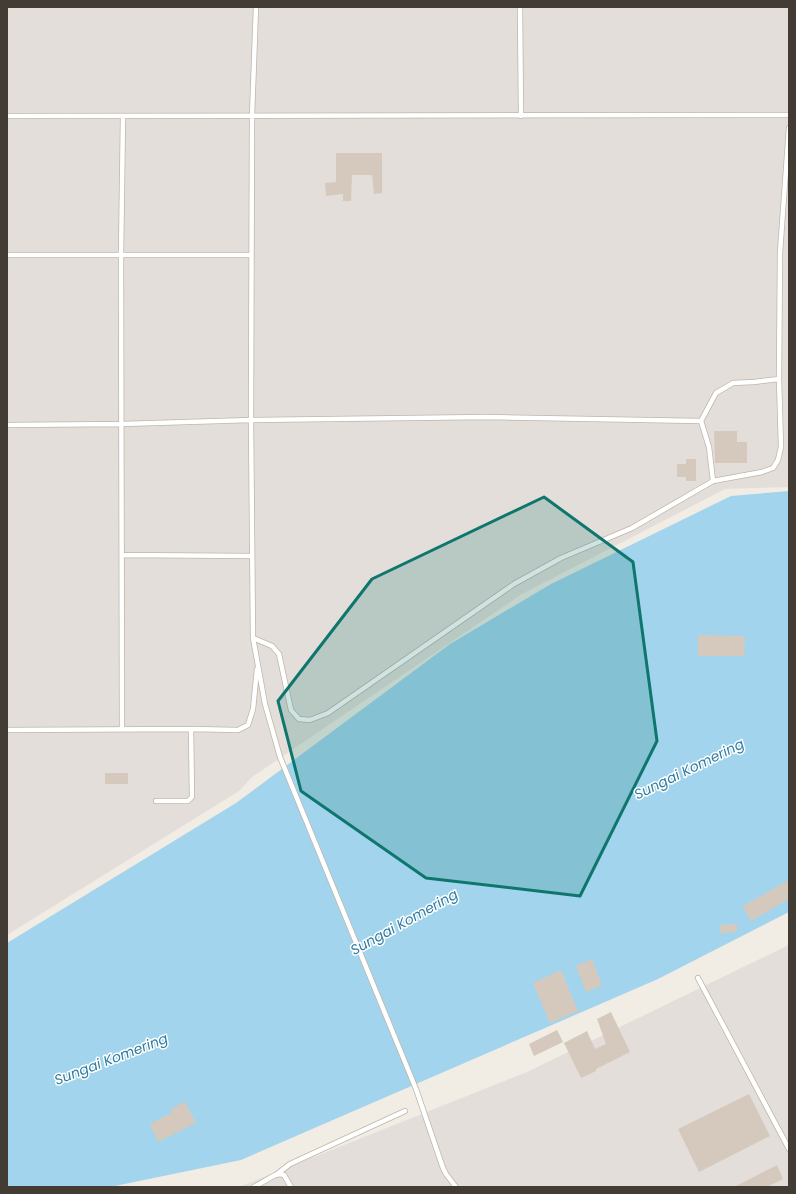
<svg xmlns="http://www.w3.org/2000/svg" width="796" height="1194" viewBox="0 0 796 1194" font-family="Poppins,sans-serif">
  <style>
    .industrial { fill: #e3ded9 }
    .water { fill: #a2d5ed }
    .building { fill: #d5c9bd }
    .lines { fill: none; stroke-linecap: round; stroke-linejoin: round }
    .lane-casing { stroke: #bfb6aa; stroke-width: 6 }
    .lane { stroke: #fff; stroke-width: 4.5 }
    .marked { fill: #0f766e; fill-opacity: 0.2; stroke: #0f766e; stroke-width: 3; stroke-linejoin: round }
    .labels { text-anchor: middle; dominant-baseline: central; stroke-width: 3; stroke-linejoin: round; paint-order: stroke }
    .water-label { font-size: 14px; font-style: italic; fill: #307da2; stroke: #fff }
  </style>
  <rect width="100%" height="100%" fill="#f1ece4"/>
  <path class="industrial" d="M7 7H789V487L725 489 522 594 252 777 239 791 7 935Z
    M789 945V1187H239L527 1072Z"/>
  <path class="water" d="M789 491V912L658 979 241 1160 110 1187H7V943L236 803 450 644 551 584 731 496Z"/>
  <path class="building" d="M336 153H382V193L374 194 372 175H352L351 201H343V194L326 196 325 183 336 182Z
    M714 431H737V442H747V463H715Z
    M686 459H696V481H686V477H677V464H686Z
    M698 635 745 636 744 656H698Z
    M105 773H128V784H105Z
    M789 880V899L751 921 743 906Z
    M737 924V932L720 933V925Z
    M592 959 602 985 586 992 576 966Z
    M561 970 578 1011 550 1023 533 983Z
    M611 1012 630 1052 596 1069V1071L581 1078 564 1043 587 1031 595 1049 606 1044 597 1019Z
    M557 1030 563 1042 534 1056 529 1044Z
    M749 1094 770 1136 699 1172 678 1129Z
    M185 1102 196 1123 158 1142 150 1124 173 1112 171 1109Z
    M777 1165 783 1179 767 1187H734Z"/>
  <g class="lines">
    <defs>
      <path id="lane" d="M256 7 252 116 251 420 253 638 265 704 280 757 416 1089 443 1168 446 1174 456 1187
        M520 7 521 116
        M7 116 789 115
        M7 255H251
        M701 421 709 447 713 481
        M7 425 122 424 251 420 486 417 701 421 716 393 733 383 754 382 779 379
        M122 555 252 556
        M253 638 272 646 279 654 291 710 299 719 310 720 328 713 514 584 561 558 632 528 713 481 762 472 773 468 778 460 781 447 779 379 780 252 789 128
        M122 729 121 255 123 116
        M7 730 191 729 238 730 248 725 253 709 257 669
        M156 801H188L192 797 191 729
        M698 978 789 1149
        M277 1174 290 1164 405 1111
        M254 1187 275 1175 280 1174 284 1175 291 1187"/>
    </defs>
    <use href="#lane" class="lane-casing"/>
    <use href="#lane" class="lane"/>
  </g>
  <path class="marked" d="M544 497 633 562 657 741 580 896 426 878 301 791 278 701 372 579Z"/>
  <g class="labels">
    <g class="water-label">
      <text transform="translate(689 769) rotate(-26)">Sungai Komering</text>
      <text transform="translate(404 922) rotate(-29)">Sungai Komering</text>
      <text transform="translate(111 1059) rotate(-21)">Sungai Komering</text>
    </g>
  </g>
  <rect width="796" height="1194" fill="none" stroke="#433c34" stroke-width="16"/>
</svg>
